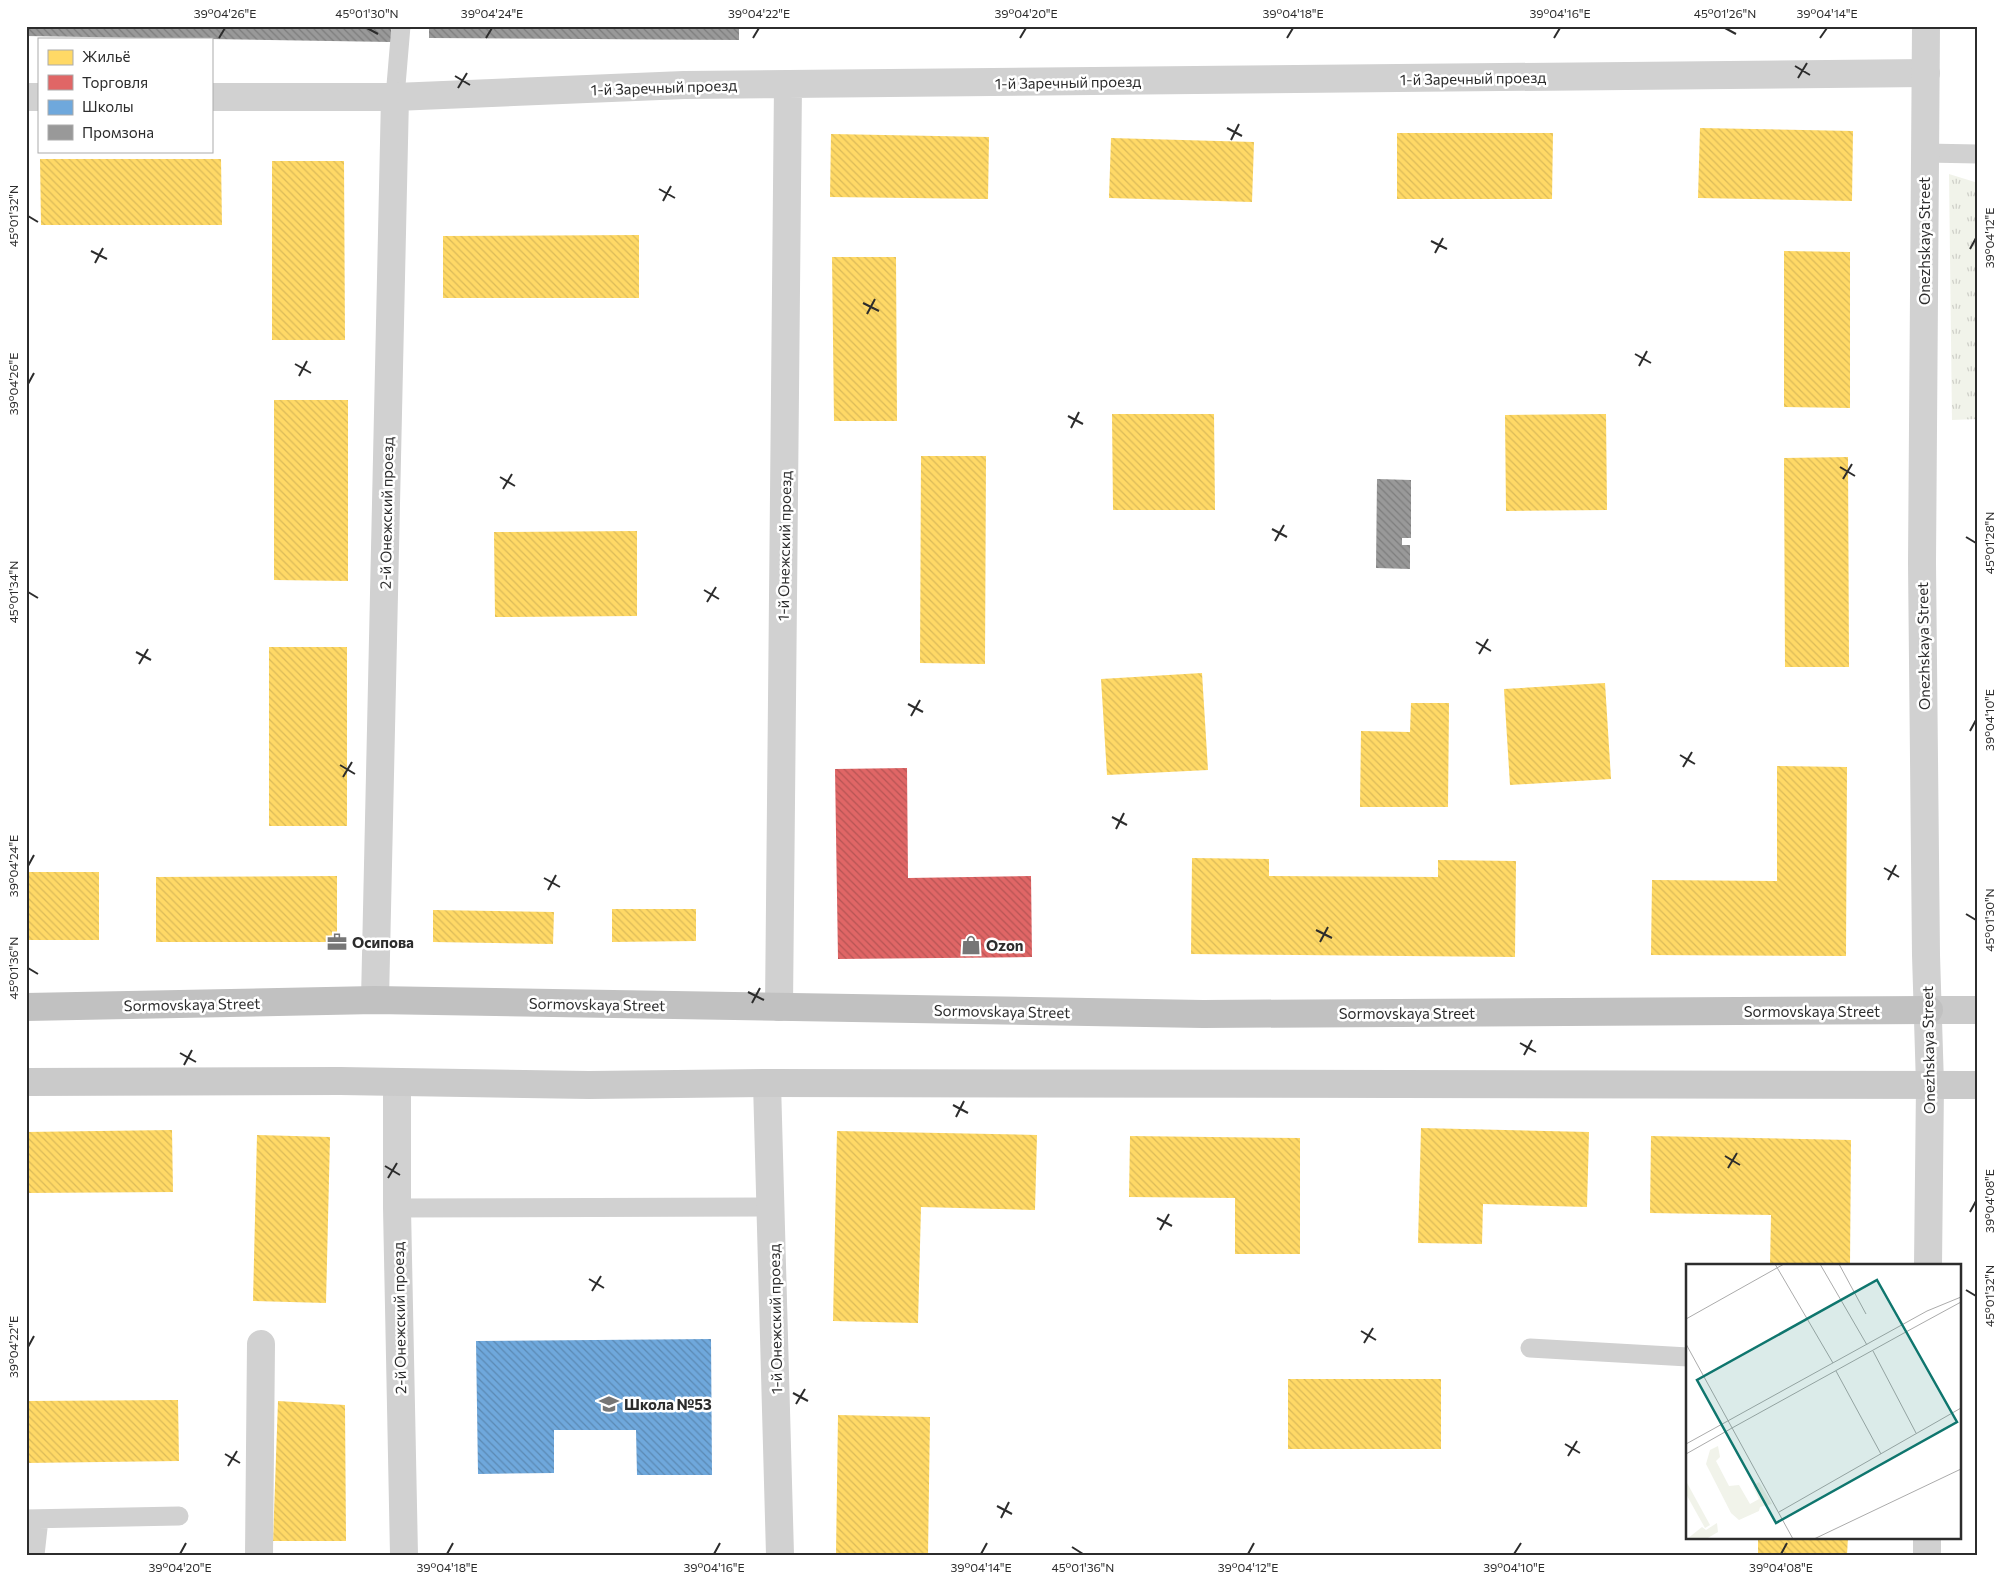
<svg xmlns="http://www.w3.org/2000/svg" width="2004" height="1581" viewBox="0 0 2004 1581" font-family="Commissioner,sans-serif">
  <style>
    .park { fill: url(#park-tufts) }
    .homes { fill: url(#homes-back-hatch) }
    .shops { fill: url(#shops-back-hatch) }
    .schools { fill: url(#schools-back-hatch) }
    .industry { fill: url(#industry-back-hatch) }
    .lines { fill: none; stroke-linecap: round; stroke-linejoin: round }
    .service { stroke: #d1d1d1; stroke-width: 19 }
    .minor { stroke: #d1d1d1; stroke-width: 28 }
    .tertiary { stroke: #d1d1d1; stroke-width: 28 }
    .secondary { stroke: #cacaca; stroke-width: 28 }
    .trunk { stroke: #c1c1c1; stroke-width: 28 }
    .ticks { fill: none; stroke: #2c2c2c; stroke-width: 2 }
    .labels { text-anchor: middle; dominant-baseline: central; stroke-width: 5; stroke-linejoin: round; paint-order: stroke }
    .street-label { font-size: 15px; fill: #2c2c2c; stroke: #fff }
    .poi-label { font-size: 15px; font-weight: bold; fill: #2c2c2c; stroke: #fff; text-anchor: start }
    .inset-road { fill: none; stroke: #ababab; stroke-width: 1 }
    .view { fill: #0f766e; fill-opacity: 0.15; stroke: #0f766e; stroke-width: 2.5 }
    .inset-edge { fill: none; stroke: #2c2c2c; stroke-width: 2.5 }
    .neatline { fill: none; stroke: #2c2c2c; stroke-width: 2 }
    .ticks-label { font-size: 12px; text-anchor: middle; fill: #2c2c2c }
  </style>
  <defs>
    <pattern id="park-tufts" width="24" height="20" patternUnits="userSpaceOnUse" patternTransform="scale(1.25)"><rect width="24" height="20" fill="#f1f3ea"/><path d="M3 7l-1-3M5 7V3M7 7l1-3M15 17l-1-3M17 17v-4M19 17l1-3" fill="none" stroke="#cfd0c9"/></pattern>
    <pattern id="homes-back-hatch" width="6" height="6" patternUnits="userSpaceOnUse" patternTransform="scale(1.25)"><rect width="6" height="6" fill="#ffd966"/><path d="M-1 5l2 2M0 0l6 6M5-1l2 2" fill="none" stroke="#dbba59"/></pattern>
    <pattern id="shops-back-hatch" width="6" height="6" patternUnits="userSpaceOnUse" patternTransform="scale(1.25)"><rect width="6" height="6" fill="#e06666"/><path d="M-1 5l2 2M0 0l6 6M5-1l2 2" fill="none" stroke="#b65454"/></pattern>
    <pattern id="schools-back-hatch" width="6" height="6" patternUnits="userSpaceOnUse" patternTransform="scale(1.25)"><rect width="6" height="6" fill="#6fa8dc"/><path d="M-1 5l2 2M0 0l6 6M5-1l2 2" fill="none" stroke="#5b89b3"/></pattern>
    <pattern id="industry-back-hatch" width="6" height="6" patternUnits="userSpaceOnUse" patternTransform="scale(1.25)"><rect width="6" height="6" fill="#999"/><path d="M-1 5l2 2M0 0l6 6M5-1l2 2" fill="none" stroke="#7d7d7d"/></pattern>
  </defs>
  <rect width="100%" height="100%" fill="#fff"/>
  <path class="park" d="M1949 174 1978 183V419L1952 420Z"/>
  <path class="homes" d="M1700 128 1853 131 1852 201 1698 198Z
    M1397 133H1553L1552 199H1397Z
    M831 134 989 137 988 199 830 197Z
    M1111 138 1254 142 1252 202 1109 198Z
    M40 159H221L222 225H41Z
    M272 161H344L345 340H272Z
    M639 235V298H443V236Z
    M1784 251 1850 252V408L1784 407Z
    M832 257H896L897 421H834Z
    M274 400H348V581L274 580Z
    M1112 414H1214L1215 510H1113Z
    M1606 414 1607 510 1506 511 1505 415Z
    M921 456H986L985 664 920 663Z
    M1848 457 1849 667H1785L1784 458Z
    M637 531V616L495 617 494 532Z
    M269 647H347V826H269Z
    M1202 673 1208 770 1107 775 1101 679Z
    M1605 683 1611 779 1510 785 1504 689Z
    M1411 703H1449L1448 807H1360L1361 731 1410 732Z
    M1777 766 1847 767 1846 956 1651 955 1652 880 1777 881Z
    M1192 858 1269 859V876L1438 877V860L1516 861 1515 957 1191 954Z
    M26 872H99V940H26Z
    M337 876V942H156V877Z
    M612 909H696V941L612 942Z
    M433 910 554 912 553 944 433 942Z
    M1421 1128 1589 1132 1587 1207 1483 1204 1482 1244 1418 1243Z
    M172 1130 173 1192 26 1193V1132Z
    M837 1131 1037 1135 1035 1210 921 1207 918 1323 833 1321Z
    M257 1135 330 1137 326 1303 253 1301Z
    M1130 1136 1300 1138V1254H1235V1198L1129 1197Z
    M1651 1136 1851 1140 1850 1265H1770L1771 1215 1650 1213Z
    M1288 1379H1441V1449H1288Z
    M178 1400 179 1461 26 1463V1401Z
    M278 1401 345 1405 346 1541H273Z
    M838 1415 930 1417 928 1555H836Z
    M1758 1537H1848L1847 1555H1758Z"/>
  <path class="shops" d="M907 768 908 878 1031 876 1032 957 838 959 835 769Z"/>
  <path class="schools" d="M711 1339 712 1475H637L636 1430H554V1473L478 1474 476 1341Z"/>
  <path class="industry" d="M26 26H391V42L26 36Z
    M429 26H739V40L429 38Z
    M1377 479 1411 480V538H1402V545H1410V569L1376 568Z"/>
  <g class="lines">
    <path class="service" d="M395 97 401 26
      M1925 153 1978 154
      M397 1208 772 1207
      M1530 1348 1688 1357
      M26 1519 179 1516
      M35 1555 39 1519"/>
    <path class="minor" d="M26 97H39
      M211 97H395L684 85 1926 73
      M375 1000 395 97
      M779 1007 788 85
      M397 1082V1208L404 1555
      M767 1083 780 1555
      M259 1555 261 1344"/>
    <path class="tertiary" d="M1926 26 1922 563 1926 955 1930 1085 1928 1265
      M1927 1555V1537"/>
    <path class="secondary" d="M1929 1010H1978
      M26 1082 340 1081 589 1085 767 1083 1978 1085"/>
    <path class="trunk" d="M26 1007 375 1000 1203 1014 1929 1010"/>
  </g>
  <path class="ticks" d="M367 28 378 34M1725 28 1736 34M219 38 225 28M486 38 492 28M753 38 759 28M1020 38 1026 28M1287 38 1293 28M1554 38 1560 28M1820 38 1827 28M1795 66 1810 75M455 76 470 85M1798 78 1807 63M458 88 467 73M1227 128 1242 136M1231 140 1239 124M659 189 675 198M663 201 671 186M28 216 38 222M1431 241 1447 249M1970 249 1976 238M91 251 107 259M1435 253 1443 238M95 263 103 248M863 303 879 311M867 314 875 299M1635 354 1651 363M295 364 311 373M1639 366 1647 351M299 376 307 361M28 384 34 373M1068 416 1083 424M1071 428 1079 412M1840 467 1855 476M500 477 515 486M1843 479 1852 464M503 489 512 474M1272 529 1287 537M1966 537 1976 543M1275 541 1284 525M704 590 719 599M28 592 38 598M707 602 716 587M1476 642 1491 651M136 652 151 660M1479 654 1488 639M139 664 148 649M908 704 923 712M911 716 920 700M1970 731 1976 720M1680 755 1695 764M340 765 355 774M1683 767 1692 752M343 777 352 762M1112 817 1127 825M1116 829 1124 813M28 866 34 855M1884 868 1899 877M544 878 560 887M1888 880 1896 865M548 890 556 875M1966 914 1976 920M1316 930 1332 938M1320 942 1328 927M28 968 38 974M748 992 764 1000M752 1003 760 988M1520 1043 1536 1052M180 1053 196 1062M1524 1055 1532 1040M184 1065 192 1050M953 1105 968 1113M956 1117 964 1101M1725 1156 1740 1165M385 1166 400 1175M1728 1168 1737 1153M388 1178 397 1163M1970 1212 1976 1201M1157 1218 1172 1226M1160 1230 1169 1214M589 1279 604 1288M1966 1290 1976 1296M592 1291 601 1276M1361 1331 1376 1340M1364 1343 1373 1328M28 1347 34 1336M793 1393 808 1401M796 1404 805 1389M1565 1444 1580 1453M225 1454 240 1463M1568 1456 1577 1441M228 1466 237 1451M997 1506 1012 1514M1001 1518 1009 1502M1072 1547 1083 1554M180 1554 186 1543M447 1554 453 1543M714 1554 720 1543M981 1554 987 1543M1248 1554 1254 1543M1514 1554 1521 1543M1781 1554 1787 1543"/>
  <defs>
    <symbol id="office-bare" viewBox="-9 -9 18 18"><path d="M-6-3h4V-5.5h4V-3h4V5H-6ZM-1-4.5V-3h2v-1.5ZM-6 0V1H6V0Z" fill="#767676" stroke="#fff" stroke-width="2.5" paint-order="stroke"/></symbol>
    <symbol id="shop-bare" viewBox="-9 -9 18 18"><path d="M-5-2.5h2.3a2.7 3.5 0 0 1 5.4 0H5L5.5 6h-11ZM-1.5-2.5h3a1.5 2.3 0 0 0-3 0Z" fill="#767676" stroke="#fff" stroke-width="2.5" paint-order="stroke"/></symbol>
    <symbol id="school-bare" viewBox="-9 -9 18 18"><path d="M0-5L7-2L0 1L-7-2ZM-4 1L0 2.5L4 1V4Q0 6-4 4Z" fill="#767676" stroke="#fff" stroke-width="2.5" paint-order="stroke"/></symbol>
  </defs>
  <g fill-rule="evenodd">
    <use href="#office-bare" x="323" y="928" width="28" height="28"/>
    <use href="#shop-bare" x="957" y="931" width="28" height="28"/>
    <use href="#school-bare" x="595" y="1390" width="28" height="28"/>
  </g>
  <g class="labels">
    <g class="street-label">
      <text transform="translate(1473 78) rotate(-1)">1-й Заречный проезд</text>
      <text transform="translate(1068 82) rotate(-1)">1-й Заречный проезд</text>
      <text transform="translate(664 87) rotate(-2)">1-й Заречный проезд</text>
      <text transform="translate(1924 241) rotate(-90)">Onezhskaya Street</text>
      <text transform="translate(386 513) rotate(-89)">2-й Онежский проезд</text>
      <text transform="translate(784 546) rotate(-89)">1-й Онежский проезд</text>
      <text transform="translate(1923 646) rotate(-91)">Onezhskaya Street</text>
      <text transform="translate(192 1004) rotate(-1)">Sormovskaya Street</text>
      <text transform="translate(597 1004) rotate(1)">Sormovskaya Street</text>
      <text transform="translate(1002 1011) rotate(1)">Sormovskaya Street</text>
      <text x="1812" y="1011">Sormovskaya Street</text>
      <text x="1407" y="1013">Sormovskaya Street</text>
      <text transform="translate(1928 1050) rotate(-91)">Onezhskaya Street</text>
      <text transform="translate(399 1318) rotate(-91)">2-й Онежский проезд</text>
      <text transform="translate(775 1319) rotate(-91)">1-й Онежский проезд</text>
    </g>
    <g class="poi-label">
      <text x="352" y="942">Осипова</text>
      <text x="986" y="945">Ozon</text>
      <text x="624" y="1404">Школа №53</text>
    </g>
  </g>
  <g transform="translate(1686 1264)">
    <rect width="275" height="275" fill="#fff"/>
    <path d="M32 182 34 193 30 197 43 222 53 221 64 240 73 235 67 222 73 218 86 240 74 243 73 247 53 256 45 249 20 200 24 186ZM0 217 24 261 19 264 0 230ZM31 259 32 268 20 275H1L16 263 20 266Z" fill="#f1f3ea"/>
    <path class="inset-road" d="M89 0 147 99M134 0 181 81M153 0 180 50M0 55 98 0M218 69 275 38M0 80 107 275M187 87 230 169M150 107 195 190M46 164 218 69M0 180 241 47 275 33M0 190 46 164M93 248 275 144M128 275 275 205"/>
    <path class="view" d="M191 16 271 158 90 259 11 116Z"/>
    <rect width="275" height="275" class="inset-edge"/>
  </g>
  <rect width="2004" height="1581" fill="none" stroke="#ffffff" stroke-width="55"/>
  <rect x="38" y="38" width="175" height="115" fill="#ffffff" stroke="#ababab"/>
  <rect x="48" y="50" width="25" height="15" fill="#ffd966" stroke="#ababab"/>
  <text x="82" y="62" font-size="15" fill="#2c2c2c">Жильё</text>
  <rect x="48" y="75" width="25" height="15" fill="#e06666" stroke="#ababab"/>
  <text x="82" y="88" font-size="15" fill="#2c2c2c">Торговля</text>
  <rect x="48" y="100" width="25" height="15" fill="#6fa8dc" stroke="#ababab"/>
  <text x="82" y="112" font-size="15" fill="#2c2c2c">Школы</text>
  <rect x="48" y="125" width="25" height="15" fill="#999999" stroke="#ababab"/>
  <text x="82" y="138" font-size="15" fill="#2c2c2c">Промзона</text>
  <rect x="28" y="28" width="1948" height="1526" class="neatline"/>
  <g class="ticks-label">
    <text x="225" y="18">39°04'26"E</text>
    <text x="367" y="18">45°01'30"N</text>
    <text x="492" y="18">39°04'24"E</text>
    <text x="759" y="18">39°04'22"E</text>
    <text x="1026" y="18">39°04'20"E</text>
    <text x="1293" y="18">39°04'18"E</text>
    <text x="1560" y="18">39°04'16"E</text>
    <text x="1725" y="18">45°01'26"N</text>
    <text x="1827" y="18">39°04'14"E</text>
    <text transform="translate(14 216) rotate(-90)" y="4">45°01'32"N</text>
    <text transform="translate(1990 238) rotate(-90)" y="4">39°04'12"E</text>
    <text transform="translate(14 384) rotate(-90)" y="4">39°04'26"E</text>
    <text transform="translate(1990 543) rotate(-90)" y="4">45°01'28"N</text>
    <text transform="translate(14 592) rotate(-90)" y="4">45°01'34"N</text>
    <text transform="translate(1990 720) rotate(-90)" y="4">39°04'10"E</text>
    <text transform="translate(14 866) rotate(-90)" y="4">39°04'24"E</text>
    <text transform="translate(1990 920) rotate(-90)" y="4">45°01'30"N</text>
    <text transform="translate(14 968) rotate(-90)" y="4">45°01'36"N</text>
    <text transform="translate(1990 1201) rotate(-90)" y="4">39°04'08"E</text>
    <text transform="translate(1990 1296) rotate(-90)" y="4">45°01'32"N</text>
    <text transform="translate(14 1347) rotate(-90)" y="4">39°04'22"E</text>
    <text x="180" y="1572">39°04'20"E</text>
    <text x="447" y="1572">39°04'18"E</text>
    <text x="714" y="1572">39°04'16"E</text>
    <text x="981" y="1572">39°04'14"E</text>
    <text x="1083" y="1572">45°01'36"N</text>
    <text x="1248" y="1572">39°04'12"E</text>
    <text x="1514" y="1572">39°04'10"E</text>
    <text x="1781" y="1572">39°04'08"E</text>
  </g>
</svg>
